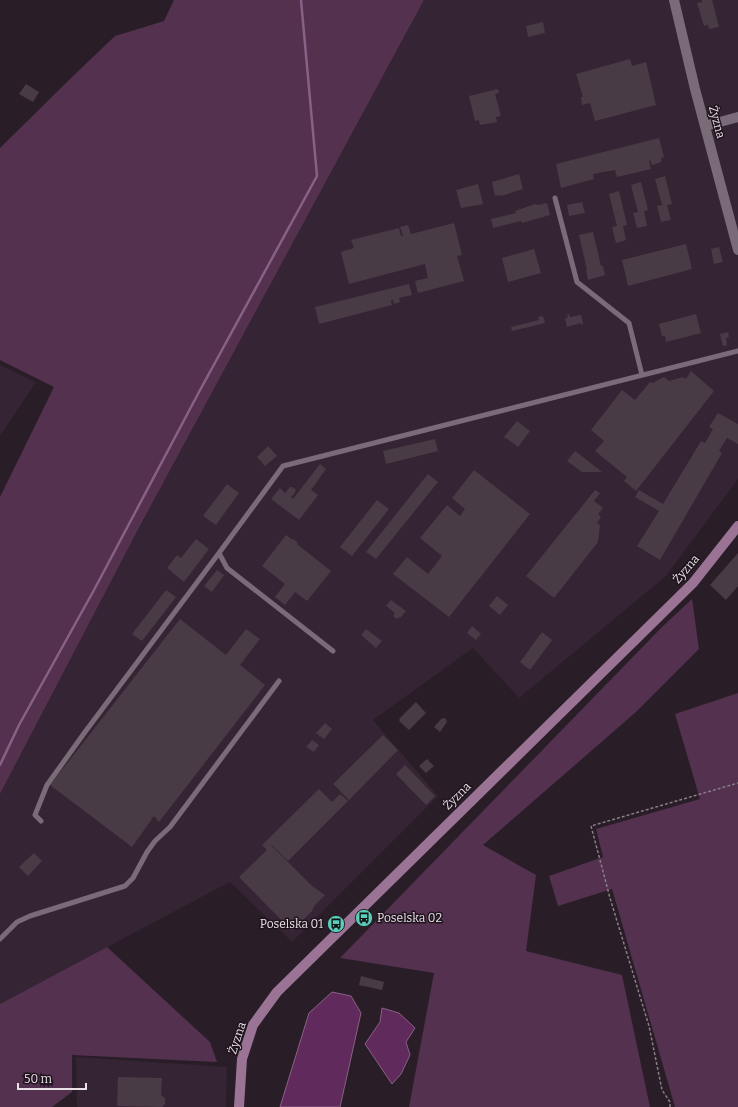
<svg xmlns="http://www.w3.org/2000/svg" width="738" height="1107" viewBox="0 0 738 1107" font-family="Bitter,serif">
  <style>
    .built { fill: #352433 }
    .green { fill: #53314f }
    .water { fill: #602a5c; stroke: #896186 }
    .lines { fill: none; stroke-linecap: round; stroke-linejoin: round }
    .stream { stroke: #896186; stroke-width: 2.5 }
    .building { fill: #483b46 }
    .path { stroke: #897f88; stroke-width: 1.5; stroke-dasharray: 3 2; stroke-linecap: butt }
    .lane { stroke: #796b77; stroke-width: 5 }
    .street { stroke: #796b77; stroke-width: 10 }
    .secondary { stroke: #9a7395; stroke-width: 10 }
    .labels { text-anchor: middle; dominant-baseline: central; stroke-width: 3; stroke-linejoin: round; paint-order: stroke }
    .street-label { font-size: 12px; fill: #e8e0e7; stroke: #1f141e }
    .poi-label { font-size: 12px; fill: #e8e0e7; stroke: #1f141e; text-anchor: start }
  </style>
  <rect width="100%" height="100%" fill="#291d27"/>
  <path class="built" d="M424 0H738V479L666 576 519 698 473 648 373 720 438 796 292 942 230 882 0 1004V794L141 524Z
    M0 365 36 382 0 436Z
    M76 1057 227 1067 226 1107H77Z"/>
  <path class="green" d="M174 0H424L141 524 0 794V497L54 387 0 360V148L72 77 115 36 164 21Z
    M692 599 699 649 636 712 483 845 536 875 526 951 622 975 650 1107H409L434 973 340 958 662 627Z
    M738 693V1107H675L612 889 558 906 549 876 603 857 596 829 700 799 675 714Z
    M107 947 210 1042 217 1062 72 1055V1092L52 1107H0V1004Z"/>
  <path class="water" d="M332 992 351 996 361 1013 340 1107H280L309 1013Z
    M382 1008 399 1013 415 1028 406 1042 410 1055 401 1074 392 1084 365 1044 380 1022Z"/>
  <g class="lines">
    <path class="stream" d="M0 765 19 725 94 590 199 392 317 176 301 0"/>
  </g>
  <path class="building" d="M702 0H712L719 27 709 29 708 25 704 26 697 3 702 2Z
    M543 22 545 33 528 37 526 26Z
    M630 59 632 66 646 62 656 105 595 121 590 103 582 105 581 97H583L576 74Z
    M26 84 39 92 33 102 19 94Z
    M498 89 499 93 495 94 501 116 496 117 497 122 480 125 479 120 475 121 469 96Z
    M659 138 664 157 661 158V162L652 165 650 160 649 161 651 169 617 177 615 170 603 172 593 174 594 179 561 188 556 164Z
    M519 174 523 189 501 196V195L495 196 492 182Z
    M665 176 672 204 667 205 671 220 661 222 657 206 662 205 655 179Z
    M641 182 648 210 644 211 647 226 637 228 633 213 638 212 631 185Z
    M478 184 483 204 461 208 456 190Z
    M619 191 627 225 623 226 626 240 616 243 612 227 617 226 609 194Z
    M582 202 585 213 569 216 567 205Z
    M547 203 550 215 522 223 521 221 493 228 491 219 516 213 515 211 535 204 538 205Z
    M454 223 462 255 457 256 464 281 418 293 415 281 428 278 425 264 349 284 341 252 354 248 351 240 399 228 401 236H403L400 227 408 225 411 234Z
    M593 232 601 266H603L605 275 588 280 586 270H587L579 235Z
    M686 244 692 269 628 286 622 260Z
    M719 247 723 262 714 264 711 249Z
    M534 249 541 273 508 282 502 258Z
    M409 284 412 295 399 298 400 302 394 304 393 300H391L392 305 319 324 315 307Z
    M569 314 570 317 581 315 583 324 581 325V323L567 327 565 318H568L567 315Z
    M696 314 701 333 666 342 665 336H662L659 324Z
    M543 316 545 323 512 331 511 327 539 320 538 317Z
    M728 332 729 337 726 338 727 345 723 346 720 334Z
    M691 371 714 391 636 491 624 481 627 477 595 451 604 441 591 430 622 390 635 400 650 382 653 383 664 377 669 381 683 377 686 379Z
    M718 413 738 424V444L727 438 719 451 722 453 660 560 637 546 659 511 635 497 639 490 663 504 701 441 705 443 713 429 709 427Z
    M517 421 530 431 518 447 506 438V439L504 437Z
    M435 439 438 451 386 464 383 451Z
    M268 446 277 456 265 466 257 457Z
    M575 451 592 464 602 472H582L567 461Z
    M320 464 326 469 311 490 318 495 299 520 271 499 280 488 285 493 290 487H292L294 488 296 490 294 494 291 497 293 499Z
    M474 470 530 514 449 617 393 574 407 557 428 574 442 556 420 538 447 505 460 516 465 509 452 498Z
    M428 474 438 482 376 559 366 552Z
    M227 484 239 493 216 525 203 516Z
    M595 490 600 493 594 501 603 508 598 514 601 517 597 523 600 525 598 542 554 598 526 576Z
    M377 500 389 509 352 556 340 547Z
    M286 535 293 540V539L298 543 297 544 331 571 307 601 295 592 285 605 275 597 285 584 262 566Z
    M196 539 209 549 184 582 167 568 177 555 181 558Z
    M738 553V586L726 600 710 585Z
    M217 570 224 575 212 592 204 586Z
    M166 590 176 597 142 641 132 634Z
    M497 596 508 605 500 615 489 606Z
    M391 600 406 611 400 618 399 617 397 619 393 616 395 613 386 606Z
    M180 619 226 655 246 629 260 639 240 665 265 685 159 822 154 816 151 819H152L132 847 50 785Z
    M472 626 481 634 476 640 467 633Z
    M366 629 382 641 376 648 361 635Z
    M542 632 552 640 530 670 520 662Z
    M416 702 426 713 409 730 399 721 400 720 399 719Z
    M443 718 446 719 447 722 440 732 434 727 440 720Z
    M325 723 332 729 324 739 316 733Z
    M383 735 398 750 349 800 333 784Z
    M312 740 319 745 314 752 306 747Z
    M427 759 434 766 426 773 419 766Z
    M405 765 435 796 426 805 396 774Z
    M319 789 332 802 340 794 348 801 288 861 272 845H271L312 886 325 895 314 906 312 911 292 931 239 877 267 850 262 845Z
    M34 853 42 861 28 876 19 867Z
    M361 976 384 982 382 990 359 985Z
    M118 1077 162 1078 161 1095 165 1098V1104L162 1107 117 1106Z"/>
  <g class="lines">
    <path class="path" d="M670 1107V1102L662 1090 649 1026 610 898 591 826 738 783"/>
    <path class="lane" d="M555 198 577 282 629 323 642 375
      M333 651 227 568 219 553 283 466 738 351
      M41 821 35 815 47 785 85 732 219 553
      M0 939 17 922 30 916 125 886 133 878 147 852 155 841 170 827 279 681"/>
    <path class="street" d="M674 0 695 89 738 250
      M705 126 738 117"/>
    <path class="secondary" d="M239 1107 242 1059 253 1025 277 992 693 583 738 526"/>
  </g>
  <defs>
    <symbol id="bus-disc" viewBox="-11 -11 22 22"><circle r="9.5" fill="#5bcebb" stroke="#1f141e"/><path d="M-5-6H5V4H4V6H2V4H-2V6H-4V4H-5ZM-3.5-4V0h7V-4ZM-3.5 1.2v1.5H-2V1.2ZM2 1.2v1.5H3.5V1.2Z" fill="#111"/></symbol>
  </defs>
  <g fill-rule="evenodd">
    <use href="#bus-disc" x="354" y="908" width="20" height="20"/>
    <use href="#bus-disc" x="326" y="914" width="20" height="20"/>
  </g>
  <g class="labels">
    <g class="street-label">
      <text transform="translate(717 122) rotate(75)">Żyzna</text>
      <text transform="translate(686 569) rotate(-49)">Żyzna</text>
      <text transform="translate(457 796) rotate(-45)">Żyzna</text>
      <text transform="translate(237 1038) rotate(-72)">Żyzna</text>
    </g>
    <g class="poi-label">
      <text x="377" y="918">Poselska 02</text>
      <text x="323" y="924" text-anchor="end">Poselska 01</text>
    </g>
  </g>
  <path d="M18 1083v6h68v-6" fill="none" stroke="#e8e0e7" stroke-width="2"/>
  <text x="24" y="1083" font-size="12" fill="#e8e0e7" stroke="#1f141e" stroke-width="3" paint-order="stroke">50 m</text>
</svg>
